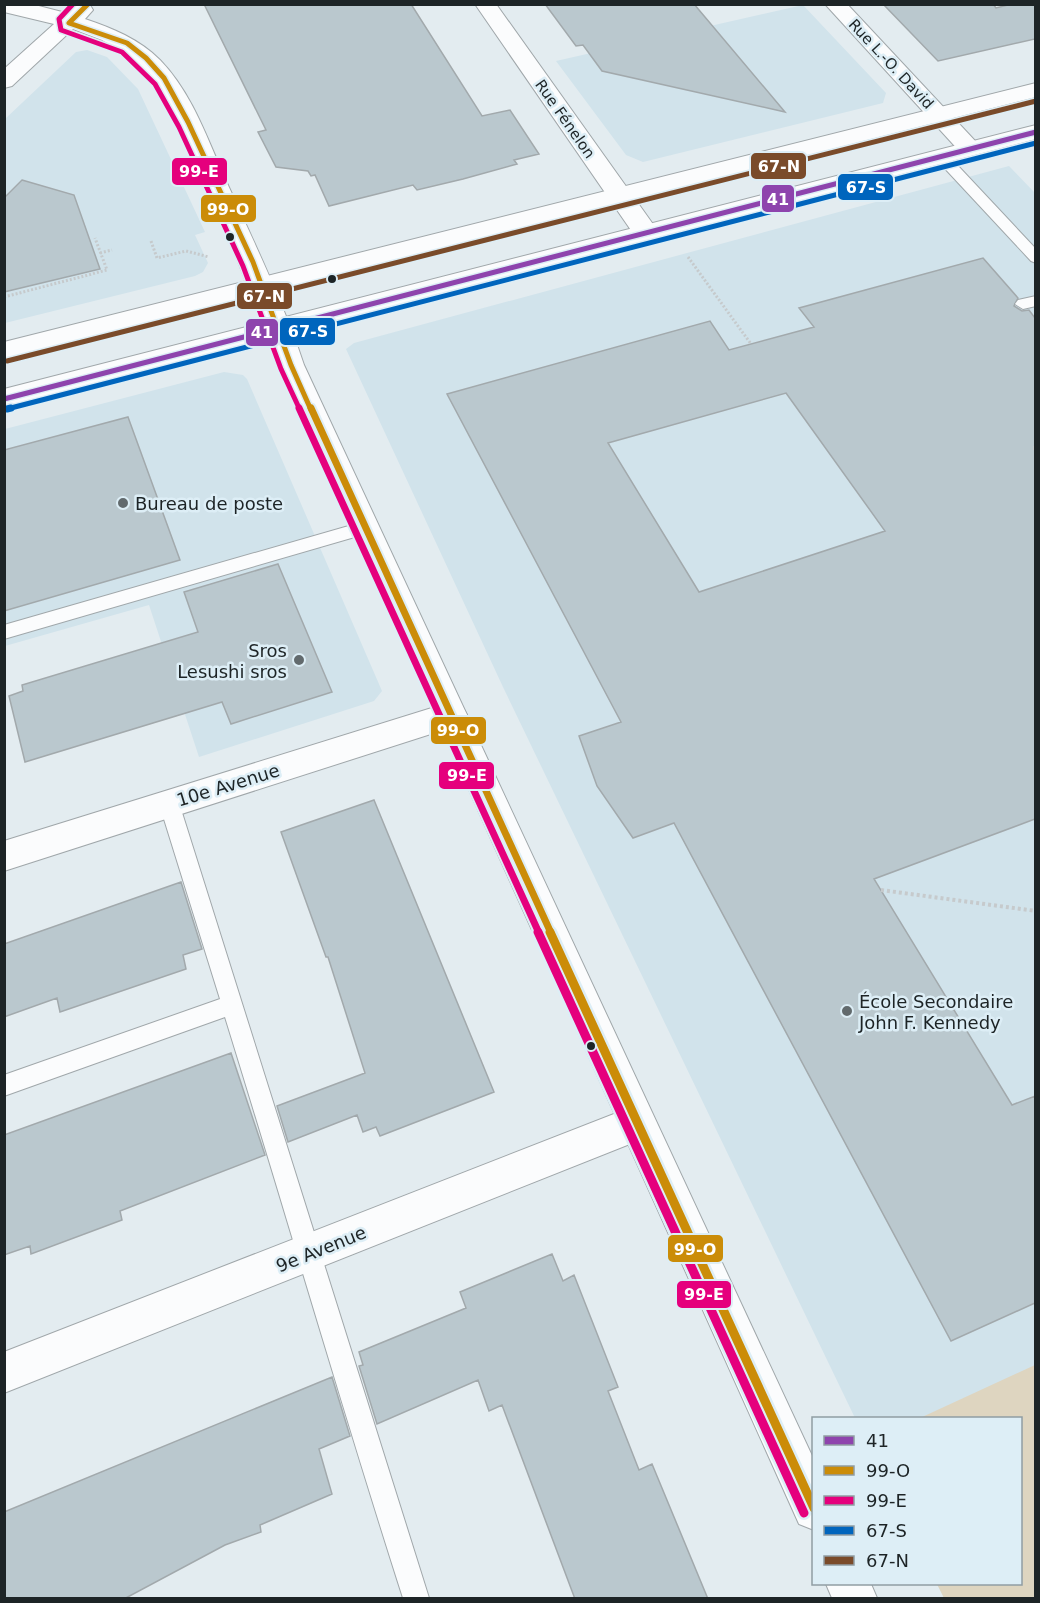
<svg xmlns="http://www.w3.org/2000/svg" width="1040" height="1603" viewBox="0 0 1040 1603" font-family="'DejaVu Sans',sans-serif">
  <style>
    .built { fill: #d1e3eb }
    .green { fill: #ded5c0 }
    .building { fill: #bac8ce; stroke: #a2a9ac; stroke-width: 1.5; fill-rule: evenodd }
    .lines { fill: none; stroke-linecap: round; stroke-linejoin: round }
    .lane-casing { stroke: #a0a7aa; stroke-width: 2 }
    .street-casing { stroke: #a0a7aa; stroke-width: 2 }
    .secondary-casing { stroke: #a0a7aa; stroke-width: 2 }
    .path-far1 { stroke: #c6cacc; stroke-width: 3; stroke-dasharray: 2 2; stroke-linecap: butt }
    .path { stroke: #c6cacc; stroke-width: 4; stroke-dasharray: 3 3; stroke-linecap: butt }
    .lane { fill: #fbfcfd; fill-rule: evenodd }
    .street { fill: #fbfcfd; fill-rule: evenodd }
    .secondary { fill: #fbfcfd; fill-rule: evenodd }
    .bus-1-casing { stroke: #ddeef6; stroke-width: 8 }
    .bus-2-far2-casing { stroke: #ddeef6; stroke-width: 8 }
    .bus-2-far1-casing { stroke: #ddeef6; stroke-width: 11 }
    .bus-2-casing { stroke: #ddeef6; stroke-width: 14 }
    .bus-3-far2-casing { stroke: #ddeef6; stroke-width: 8 }
    .bus-3-far1-casing { stroke: #ddeef6; stroke-width: 11 }
    .bus-3-casing { stroke: #ddeef6; stroke-width: 14 }
    .bus-4-far1-casing { stroke: #ddeef6; stroke-width: 8 }
    .bus-4-casing { stroke: #ddeef6; stroke-width: 11 }
    .bus-5-casing { stroke: #ddeef6; stroke-width: 8 }
    .bus-1 { stroke: #8e44ad; stroke-width: 5 }
    .bus-2-far2 { stroke: #cb8c08; stroke-width: 5 }
    .bus-2-far1 { stroke: #cb8c08; stroke-width: 7 }
    .bus-2 { stroke: #cb8c08; stroke-width: 9 }
    .bus-3-far2 { stroke: #e5007d; stroke-width: 5 }
    .bus-3-far1 { stroke: #e5007d; stroke-width: 7 }
    .bus-3 { stroke: #e5007d; stroke-width: 9 }
    .bus-4-far1 { stroke: #0065bd; stroke-width: 5 }
    .bus-4 { stroke: #0065bd; stroke-width: 7 }
    .bus-5 { stroke: #7a4b2a; stroke-width: 5 }
    .bus-dot { fill: #1d2426; stroke: #ddeef6; stroke-width: 2 }
    .poi-dot { fill: #626a6d; stroke: #ddeef6; stroke-width: 2 }
    .labels { text-anchor: middle; dominant-baseline: central; stroke-width: 5; stroke-linejoin: round; paint-order: stroke }
    .far-street-label { font-size: 15px; fill: #1d2426; stroke: #ddeef6 }
    .poi-label { font-size: 18px; fill: #1d2426; stroke: #ddeef6; text-anchor: start }
    .street-label { font-size: 18px; fill: #1d2426; stroke: #ddeef6 }
    .line-badge { stroke: #ddeef6; stroke-width: 2 }
    .badge-label { font-size: 16px; text-anchor: middle; font-weight: bold; fill: #fff }
  </style>
  <rect width="100%" height="100%" fill="#e3ecf0"/>
  <path class="built" d="M803 5 886 93 883 103 643 162 626 155 556 61Z
    M87 50 107 57 138 89 205 232 195 235 208 263 203 272 195 276 5 323V119L76 52Z
    M1009 166 1035 193V1598H944L937 1584H1020V1418H855L503 687 346 349 354 343Z
    M224 372 243 375 247 379 382 691 374 701 199 757 149 605 5 646V429Z"/>
  <path class="green" d="M1035 1365V1598H944L937 1584H1020V1418H920Z"/>
  <path class="building" d="M204 4H411L482 116 510 110 539 154 514 160 517 164 463 179 417 190 413 185 329 206 315 175 311 176 308 171 276 167 258 132 266 130Z
    M545 4H694L785 112 602 71 583 45 576 46Z
    M883 4H993L996 8 1012 4H1035V39L938 61Z
    M22 180 74 195 100 269 4 292V198Z
    M983 258 1018 298 1014 306 1022 311 1029 310 1035 318V819L874 879 1012 1105 1035 1096V1303L951 1341 674 823 633 838 597 786 579 736 621 722 447 394 710 321 729 350 814 327 799 308ZM786 393 885 531 699 592 608 443Z
    M128 417 180 560 4 611V450Z
    M278 564 332 692 231 724 222 702 25 762 9 696 23 691 22 685 198 632 184 592Z
    M374 800 494 1092 380 1136 376 1127 363 1132 357 1115 288 1142 277 1106 365 1073 328 957H326L281 832Z
    M181 882 202 949 183 955 186 969 60 1012 57 998 4 1017V944Z
    M231 1053 265 1155 120 1211 122 1220 31 1254 30 1246 4 1255V1135Z
    M552 1254 563 1281 574 1275 618 1387 608 1391 639 1470 652 1464 708 1599H575L502 1405 489 1411 478 1380 377 1424 359 1366 363 1365 359 1352 466 1308 460 1292Z
    M332 1377 350 1436 319 1449 332 1494 260 1525 261 1532 225 1545 124 1599H4V1512Z"/>
  <g class="lines">
    <defs>
      <path id="lane" d="M941 152 946 153 1036 249V263L1031 261 936 159V153Z
        M1036 296V306L1023 309 1015 304 1018 300Z
        M366 521 372 522 375 527 372 532 4 639V625Z
        M169 795 176 797 179 803 429 1598H403C341 1405 285 1210 225 1017L4 1096V1075L220 999 159 803 162 797Z"/>
      <path id="street" d="M4 4H31L66 13 74 5H90L93 10 85 19C112 28 139 39 160 60 193 94 208 141 227 183 249 231 272 279 291 329L287 335 278 338 269 335 265 329 237 259 165 97 144 69 129 56 102 40 73 29 12 86 4 88V69L54 24 4 12Z
        M475 4H496L655 227 658 233 655 239 646 241 637 239Z
        M825 4H847L978 144 982 149 978 154H962Z
        M451 702 462 706 467 715 462 724 4 871V841Z
        M637 1105 650 1110 656 1123 650 1136 4 1393V1352Z"/>
      <path id="secondary" d="M1036 83V97L4 360V342Z
        M1036 125V139L293 333 304 365 814 1460V1530L799 1524 278 365 269 339 4 408V389Z
        M826 1584H871L877 1598H832Z"/>
    </defs>
    <use href="#lane" class="lane-casing"/>
    <use href="#street" class="street-casing"/>
    <use href="#secondary" class="secondary-casing"/>
    <path class="path-far1" d="M151 241 157 258 186 251 209 257
      M100 253 112 250
      M688 257 751 344
      M4 297 107 270 95 238"/>
    <path class="path" d="M1033 448H1036
      M881 890 1036 911"/>
    <use href="#lane" class="lane"/>
    <use href="#street" class="street"/>
    <use href="#secondary" class="secondary"/>
    <defs>
      <path id="bus-1" d="M4 399 1036 132"/>
      <path id="bus-2-far2" d="M88 4 69 23 127 43 146 58 164 78 188 122 253 262 291 365 311 410"/>
      <path id="bus-2-far1" d="M311 408 551 933"/>
      <path id="bus-2" d="M550 932 814 1508"/>
      <path id="bus-3-far2" d="M73 4 59 19 61 30 122 52 155 84 179 127 243 266 281 369 300 410"/>
      <path id="bus-3-far1" d="M299 408 539 933"/>
      <path id="bus-3" d="M538 932 804 1513"/>
      <path id="bus-4-far1" d="M7 409 1036 143"/>
      <path id="bus-4" d="M7 409 11 408"/>
      <path id="bus-5" d="M7 361 1036 101"/>
    </defs>
    <use href="#bus-1" class="bus-1-casing"/>
    <use href="#bus-2-far2" class="bus-2-far2-casing"/>
    <use href="#bus-2-far1" class="bus-2-far1-casing"/>
    <use href="#bus-2" class="bus-2-casing"/>
    <use href="#bus-3-far2" class="bus-3-far2-casing"/>
    <use href="#bus-3-far1" class="bus-3-far1-casing"/>
    <use href="#bus-3" class="bus-3-casing"/>
    <use href="#bus-4-far1" class="bus-4-far1-casing"/>
    <use href="#bus-4" class="bus-4-casing"/>
    <use href="#bus-5" class="bus-5-casing"/>
    <use href="#bus-1" class="bus-1"/>
    <use href="#bus-2-far2" class="bus-2-far2"/>
    <use href="#bus-2-far1" class="bus-2-far1"/>
    <use href="#bus-2" class="bus-2"/>
    <use href="#bus-3-far2" class="bus-3-far2"/>
    <use href="#bus-3-far1" class="bus-3-far1"/>
    <use href="#bus-3" class="bus-3"/>
    <use href="#bus-4-far1" class="bus-4-far1"/>
    <use href="#bus-4" class="bus-4"/>
    <use href="#bus-5" class="bus-5"/>
  </g>
  <g class="bus-dot">
    <circle cx="230" cy="237" r="5"/>
    <circle cx="332" cy="279" r="5"/>
    <circle cx="591" cy="1046" r="5"/>
  </g>
  <g class="poi-dot">
    <circle cx="123" cy="503" r="6"/>
    <circle cx="299" cy="660" r="6"/>
    <circle cx="847" cy="1011" r="6"/>
  </g>
  <g class="labels">
    <g class="far-street-label">
      <text transform="translate(891 64) rotate(47)">Rue L.-O. David</text>
      <text transform="translate(565 119) rotate(55)">Rue Fénelon</text>
    </g>
    <g class="poi-label">
      <text x="135" y="503">Bureau de poste</text>
      <text x="287" y="650" text-anchor="end">Sros<tspan x="287" dy="21">Lesushi sros</tspan></text>
      <text x="859" y="1001">École Secondaire<tspan x="859" dy="21">John F. Kennedy</tspan></text>
    </g>
    <g class="street-label">
      <text transform="translate(228 785) rotate(-17)">10e Avenue</text>
      <text transform="translate(321 1249) rotate(-22)">9e Avenue</text>
    </g>
  </g>
  <g class="line-badge">
    <rect x="750" y="152" width="57" height="28" rx="6" fill="#7a4b2a"/>
    <rect x="171" y="157" width="57" height="29" rx="6" fill="#e5007d"/>
    <rect x="837" y="173" width="57" height="28" rx="6" fill="#0065bd"/>
    <rect x="761" y="184" width="34" height="29" rx="6" fill="#8e44ad"/>
    <rect x="200" y="194" width="57" height="29" rx="6" fill="#cb8c08"/>
    <rect x="236" y="282" width="57" height="28" rx="6" fill="#7a4b2a"/>
    <rect x="279" y="317" width="57" height="29" rx="6" fill="#0065bd"/>
    <rect x="245" y="318" width="34" height="29" rx="6" fill="#8e44ad"/>
    <rect x="430" y="716" width="57" height="29" rx="6" fill="#cb8c08"/>
    <rect x="438" y="761" width="57" height="29" rx="6" fill="#e5007d"/>
    <rect x="667" y="1234" width="57" height="29" rx="6" fill="#cb8c08"/>
    <rect x="676" y="1280" width="56" height="29" rx="6" fill="#e5007d"/>
  </g>
  <g class="badge-label">
    <text x="779" y="172">67-N</text>
    <text x="199" y="177">99-E</text>
    <text x="866" y="193">67-S</text>
    <text x="778" y="205">41</text>
    <text x="228" y="215">99-O</text>
    <text x="264" y="302">67-N</text>
    <text x="308" y="337">67-S</text>
    <text x="262" y="338">41</text>
    <text x="458" y="736">99-O</text>
    <text x="467" y="781">99-E</text>
    <text x="695" y="1255">99-O</text>
    <text x="704" y="1300">99-E</text>
  </g>
  <rect width="1040" height="1603" fill="none" stroke="#1d2426" stroke-width="12"/>
  <rect x="812" y="1417" width="210" height="168" fill="#ddeef6" stroke="#909da3" stroke-width="1.5"/>
  <rect x="824" y="1436" width="30" height="9" fill="#8e44ad" stroke="#909da3" stroke-width="1.5"/>
  <text x="866" y="1447" font-size="18" fill="#1d2426">41</text>
  <rect x="824" y="1466" width="30" height="9" fill="#cb8c08" stroke="#909da3" stroke-width="1.5"/>
  <text x="866" y="1477" font-size="18" fill="#1d2426">99-O</text>
  <rect x="824" y="1496" width="30" height="9" fill="#e5007d" stroke="#909da3" stroke-width="1.5"/>
  <text x="866" y="1507" font-size="18" fill="#1d2426">99-E</text>
  <rect x="824" y="1526" width="30" height="9" fill="#0065bd" stroke="#909da3" stroke-width="1.5"/>
  <text x="866" y="1537" font-size="18" fill="#1d2426">67-S</text>
  <rect x="824" y="1556" width="30" height="9" fill="#7a4b2a" stroke="#909da3" stroke-width="1.5"/>
  <text x="866" y="1567" font-size="18" fill="#1d2426">67-N</text>
</svg>
